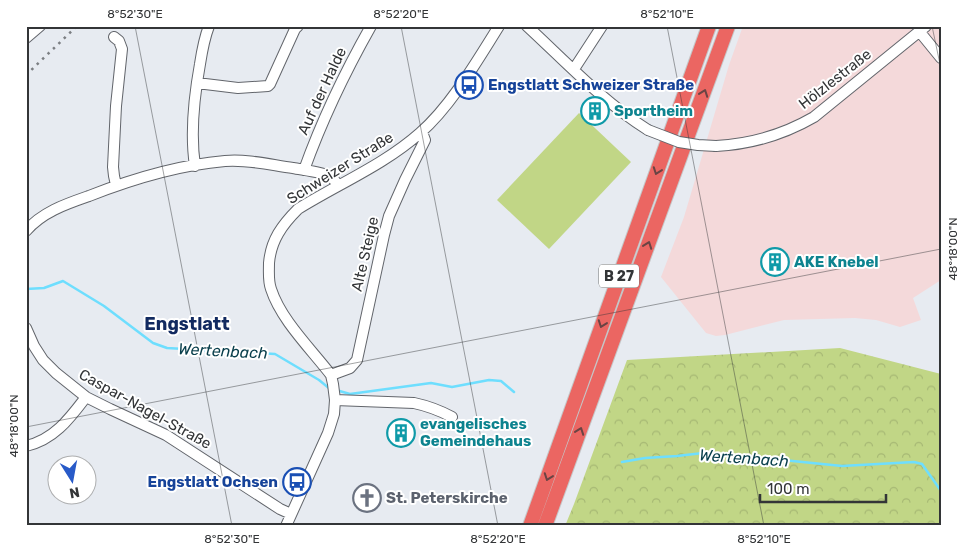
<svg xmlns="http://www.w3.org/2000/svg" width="967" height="552" viewBox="0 0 967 552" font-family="Rubik,sans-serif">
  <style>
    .industrial { fill: #f4d9da }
    .forest { fill: url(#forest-crowns) }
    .park { fill: #c1d686 }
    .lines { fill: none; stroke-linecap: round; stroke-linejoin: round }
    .stream { stroke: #6edefe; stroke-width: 2.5 }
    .minor-casing { stroke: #62656b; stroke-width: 12 }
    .highway-casing { stroke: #c6c6c7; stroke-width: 16 }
    .minor { stroke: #fff; stroke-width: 10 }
    .highway { stroke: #eb6662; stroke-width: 14 }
    .rail { stroke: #7b7e82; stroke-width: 2.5; stroke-dasharray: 2.5 5; stroke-linecap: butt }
    .minor-bridge-casing { stroke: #62656b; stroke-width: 12; stroke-linecap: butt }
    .minor-bridge { stroke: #fff; stroke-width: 10 }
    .oneway { stroke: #6a4444 }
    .ticks { fill: none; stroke: #333537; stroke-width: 1; stroke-opacity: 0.45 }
    .labels { text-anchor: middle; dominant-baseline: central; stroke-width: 4; stroke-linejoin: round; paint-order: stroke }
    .shield { fill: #fff; stroke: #707273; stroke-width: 1 }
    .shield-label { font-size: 14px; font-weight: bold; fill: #333537 }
    .street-label { font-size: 15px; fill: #333537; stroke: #fff }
    .transit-label { font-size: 15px; font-weight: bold; fill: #164399; stroke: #fff; text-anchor: start }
    .culture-label { font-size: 15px; font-weight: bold; fill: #0d838f; stroke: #fff; text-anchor: start }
    .worship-label { font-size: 15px; font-weight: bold; fill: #5b616d; stroke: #fff; text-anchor: start }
    .water-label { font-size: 16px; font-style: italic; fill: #083e4b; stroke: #fff }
    .quarter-label { font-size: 18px; font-weight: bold; fill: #122a60; stroke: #fff }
    .neatline { fill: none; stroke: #333537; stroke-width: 2 }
    .ticks-label { font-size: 12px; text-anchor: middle; fill: #333537 }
  </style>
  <defs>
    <pattern id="forest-crowns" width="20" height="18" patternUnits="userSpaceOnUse" patternTransform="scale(1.25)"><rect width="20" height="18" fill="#c1d686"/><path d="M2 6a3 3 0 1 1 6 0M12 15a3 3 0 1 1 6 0" fill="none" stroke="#a6b874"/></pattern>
  </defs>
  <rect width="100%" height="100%" fill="#e7ebf1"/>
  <path class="industrial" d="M743 26H941V280L913 298 921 320 900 327 876 320 855 318 784 320 725 335 716 336 706 333 661 277 684 217 729 65Z"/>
  <path class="forest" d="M840 348 941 374V526H565L574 504 627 360Z"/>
  <path class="park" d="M579 113 631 162 549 249 497 200Z"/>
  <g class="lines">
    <path class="stream" d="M26 289 44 288 63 281 104 306 153 343 167 348 275 354 319 380 330 389
      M336 390 350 394 431 383 452 387 489 380 501 381 514 392
      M622 462 645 458 677 456 703 453 763 458 842 466 914 462 922 464 941 491"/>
    <defs>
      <path id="minor" d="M527 26C566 62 603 102 648 130
        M919 31 941 58
        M114 37 119 41 122 49 116 106 113 167 114 176 116 185
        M26 38 40 26
        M574 69 602 26
        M197 83 238 88 268 86 270 84 295 29 298 26
        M716 146C752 144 783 135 814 117L926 26
        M195 166C190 133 194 97 200 64 202 51 204 39 209 26
        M304 170C322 120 345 72 371 26
        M26 231C42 212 66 204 89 196 132 179 178 165 225 161 248 159 271 165 293 168 303 170 323 172 331 177 334 179 336 182 337 186
        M26 328 34 346 43 360 56 373 86 397 110 409 166 435 280 509 291 514
        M331 375 350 368 357 360 384 235 389 216 405 180 425 140 422 132
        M335 400 414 403C428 406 439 410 452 417
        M26 446C54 440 70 418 86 397
        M286 526 328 433 334 414 335 400 333 384 331 375C311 349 281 320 271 289 268 281 269 272 269 263 271 240 282 225 298 209 338 184 384 165 420 133 451 106 477 61 499 26"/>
      <path id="highway" d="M530 526 709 26
        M545 526 728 26"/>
    </defs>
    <use href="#minor" class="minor-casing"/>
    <use href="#highway" class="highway-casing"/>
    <use href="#minor" class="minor"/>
    <use href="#highway" class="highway"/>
    <path class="rail" d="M26 75 77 26"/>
    <defs>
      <path id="minor-bridge" d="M648 130 679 142 698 145 716 146"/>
    </defs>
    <use href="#minor-bridge" class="minor-bridge-casing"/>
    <use href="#minor-bridge" class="minor-bridge"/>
  </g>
  <defs><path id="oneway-chevron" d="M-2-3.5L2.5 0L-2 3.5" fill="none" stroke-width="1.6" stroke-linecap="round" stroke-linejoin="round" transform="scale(1.25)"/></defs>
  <g class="oneway">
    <use href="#oneway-chevron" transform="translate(704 93) rotate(-70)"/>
    <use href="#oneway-chevron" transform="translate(657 171) rotate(110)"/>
    <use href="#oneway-chevron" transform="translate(648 245) rotate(-70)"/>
    <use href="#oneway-chevron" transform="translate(602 324) rotate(110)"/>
    <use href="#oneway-chevron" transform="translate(580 431) rotate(-70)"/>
    <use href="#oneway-chevron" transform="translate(548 477) rotate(110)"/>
  </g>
  <path class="ticks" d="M135 26 232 526M401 26 498 526M667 26 764 526M932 26 941 69M26 28 38 26M26 427 941 249"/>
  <defs>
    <symbol id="bus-ring" viewBox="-11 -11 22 22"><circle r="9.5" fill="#fff" stroke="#1a4fb4" stroke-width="1.5"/><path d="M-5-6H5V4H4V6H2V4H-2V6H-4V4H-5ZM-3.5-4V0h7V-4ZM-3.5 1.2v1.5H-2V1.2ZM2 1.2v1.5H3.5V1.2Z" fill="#1a4fb4"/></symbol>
    <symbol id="building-ring" viewBox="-11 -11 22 22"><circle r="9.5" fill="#fff" stroke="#0f9aa8" stroke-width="1.5"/><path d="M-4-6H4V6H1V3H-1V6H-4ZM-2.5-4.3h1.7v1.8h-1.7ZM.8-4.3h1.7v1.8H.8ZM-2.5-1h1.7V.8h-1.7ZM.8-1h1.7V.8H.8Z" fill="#0f9aa8"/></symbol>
    <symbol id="church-ring" viewBox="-11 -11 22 22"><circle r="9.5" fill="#fff" stroke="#6b7280" stroke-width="1.5"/><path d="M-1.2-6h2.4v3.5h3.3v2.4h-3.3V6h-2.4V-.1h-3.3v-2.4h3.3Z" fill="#6b7280"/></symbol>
  </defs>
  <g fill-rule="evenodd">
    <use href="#bus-ring" x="453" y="69" width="32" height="32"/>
    <use href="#building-ring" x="579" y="95" width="32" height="32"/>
    <use href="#building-ring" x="759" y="246" width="32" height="32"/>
    <use href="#building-ring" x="385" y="417" width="32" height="32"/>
    <use href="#bus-ring" x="281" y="466" width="32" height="32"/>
    <use href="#church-ring" x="351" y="482" width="32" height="32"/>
  </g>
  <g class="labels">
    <rect class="shield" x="599" y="264.5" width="40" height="23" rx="4"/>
    <g class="shield-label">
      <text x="619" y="276">B 27</text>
    </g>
    <g class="street-label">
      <text transform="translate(835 79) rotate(-38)">Hölzlestraße</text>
      <text transform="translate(322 91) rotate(-65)">Auf der Halde</text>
      <text transform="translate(340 168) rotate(-32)">Schweizer Straße</text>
      <text transform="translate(365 254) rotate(-77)">Alte Steige</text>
      <text transform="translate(145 409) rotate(29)">Caspar-Nagel-Straße</text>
    </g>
    <g class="transit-label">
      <text x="488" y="85">Engstlatt Schweizer Straße</text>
      <text x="278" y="482" text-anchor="end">Engstlatt Ochsen</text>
    </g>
    <g class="culture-label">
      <text x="614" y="111">Sportheim</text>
      <text x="794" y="262">AKE Knebel</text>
      <text x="420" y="424">evangelisches<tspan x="420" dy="17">Gemeindehaus</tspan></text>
    </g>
    <g class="worship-label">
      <text x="386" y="498">St. Peterskirche</text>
    </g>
    <g class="water-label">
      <text transform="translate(223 351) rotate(3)">Wertenbach</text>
      <text transform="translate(744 458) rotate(4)">Wertenbach</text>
    </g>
    <g class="quarter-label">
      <text x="187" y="324">Engstlatt</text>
    </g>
  </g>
  <rect width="967" height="552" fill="none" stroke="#ffffff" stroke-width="55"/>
  <g transform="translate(72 480) rotate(169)"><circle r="24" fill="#ffffff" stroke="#adaeaf"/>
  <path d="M0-4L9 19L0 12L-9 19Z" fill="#285ac8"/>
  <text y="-8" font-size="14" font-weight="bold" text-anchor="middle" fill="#333537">N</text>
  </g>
  <path d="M760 494v8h126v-8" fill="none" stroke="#333537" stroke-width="2.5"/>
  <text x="767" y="494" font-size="15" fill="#333537" stroke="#ffffff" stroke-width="4" paint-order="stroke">100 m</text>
  <rect x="28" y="28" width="912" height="496" class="neatline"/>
  <g class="ticks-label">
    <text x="135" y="18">8°52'30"E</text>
    <text x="401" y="18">8°52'20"E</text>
    <text x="667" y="18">8°52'10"E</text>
    <text transform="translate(953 249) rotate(-90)" y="4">48°18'00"N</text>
    <text transform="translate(14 426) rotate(-90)" y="4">48°18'00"N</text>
    <text x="232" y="543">8°52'30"E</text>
    <text x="498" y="543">8°52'20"E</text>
    <text x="764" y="543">8°52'10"E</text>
  </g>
</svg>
